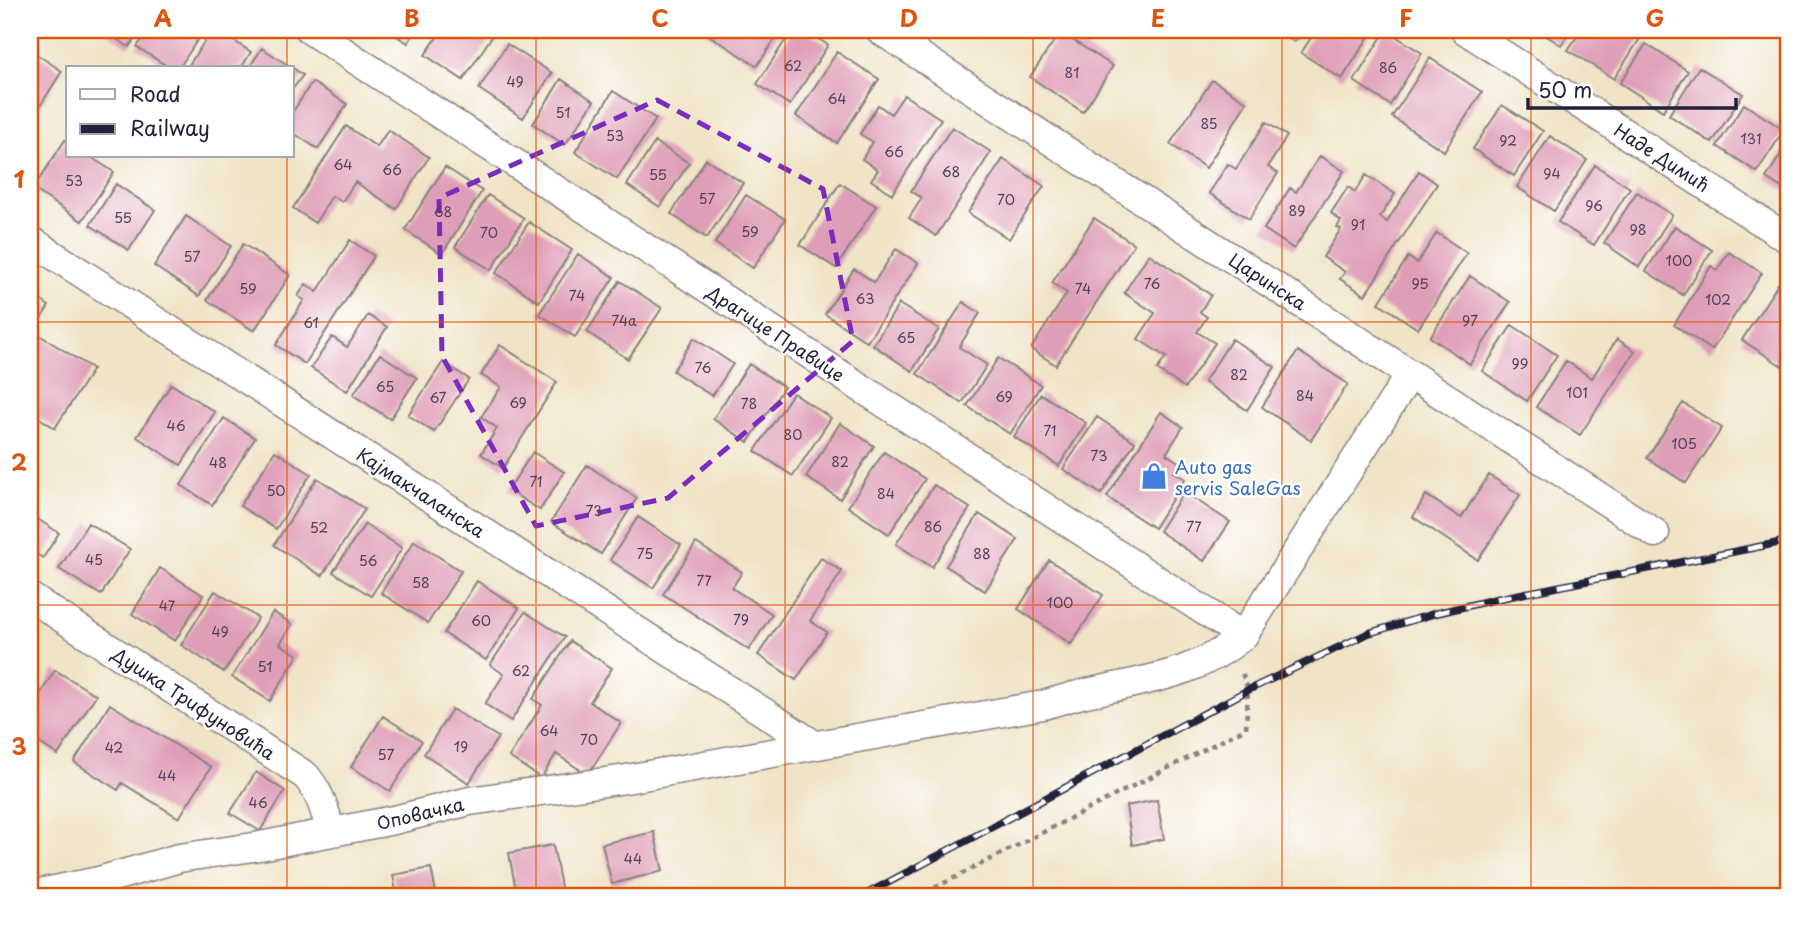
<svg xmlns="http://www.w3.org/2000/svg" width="1818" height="927" viewBox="0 0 1818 927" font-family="'Playpen Sans',sans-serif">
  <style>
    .building { fill: #df9eb7 }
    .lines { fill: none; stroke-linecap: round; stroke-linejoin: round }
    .minor-casing { stroke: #898280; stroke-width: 31 }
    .path { stroke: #898280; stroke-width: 4.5; stroke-dasharray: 5 5; stroke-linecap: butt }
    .minor { stroke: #fff; stroke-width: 28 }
    .rail-casing { stroke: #22223b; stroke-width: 8 }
    .rail { stroke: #fff; stroke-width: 5; stroke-dasharray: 16; stroke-linecap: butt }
    .marked { fill: none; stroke: #7b2cbf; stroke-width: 5; stroke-dasharray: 14 9; stroke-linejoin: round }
    .grid { fill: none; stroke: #de560e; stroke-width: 2; stroke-opacity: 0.55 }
    .labels { text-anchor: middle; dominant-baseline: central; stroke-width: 5; stroke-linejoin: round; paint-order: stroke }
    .number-label { font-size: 14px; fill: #51415a }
    .street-label { font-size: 18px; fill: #22223b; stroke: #fff }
    .shop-label { font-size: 18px; fill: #366cbe; stroke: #fff; text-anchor: start }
    .neatline { fill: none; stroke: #de560e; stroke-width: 2.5 }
    .grid-label { font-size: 23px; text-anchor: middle; font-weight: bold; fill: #de560e }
  </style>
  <rect width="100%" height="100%" fill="#fff"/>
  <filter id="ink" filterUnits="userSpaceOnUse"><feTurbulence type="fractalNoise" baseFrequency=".0143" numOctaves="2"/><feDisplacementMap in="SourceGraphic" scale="14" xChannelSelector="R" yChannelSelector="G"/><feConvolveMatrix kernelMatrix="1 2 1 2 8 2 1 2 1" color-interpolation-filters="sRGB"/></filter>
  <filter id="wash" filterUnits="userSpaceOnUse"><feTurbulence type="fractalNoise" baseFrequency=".00686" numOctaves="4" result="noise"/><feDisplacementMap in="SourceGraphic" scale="28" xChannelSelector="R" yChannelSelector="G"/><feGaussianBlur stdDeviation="1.57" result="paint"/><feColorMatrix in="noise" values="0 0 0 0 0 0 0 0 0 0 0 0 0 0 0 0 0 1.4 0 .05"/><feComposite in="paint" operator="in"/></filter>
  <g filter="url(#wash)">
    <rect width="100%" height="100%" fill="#f0e3c6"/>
    <g id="blocks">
      <path class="building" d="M103 30H140L129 47Z
        M148 30H204L179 68H170L137 47Z
        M212 30H217L251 52 241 68H187Z
        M387 30H416L408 43Z
        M442 30H496L463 80 425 55Z
        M710 30H781L757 66 707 34Z
        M792 30H804L828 45 790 105 757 84Z
        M1275 30H1302L1294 42Z
        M1316 30H1373L1342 79 1301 53Z
        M1386 30 1422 53 1390 105 1354 81Z
        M1537 30H1571L1561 45Z
        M1581 30H1630L1641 37 1614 79 1568 50Z
        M1060 32 1113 66 1083 112 1030 77Z
        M507 44 552 73 523 118 479 89Z
        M1646 44 1688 71 1663 111 1620 83Z
        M262 48 303 75 292 90V68H249Z
        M30 50 62 71 30 122Z
        M837 52 879 79 837 143 796 116Z
        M1430 58 1482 92 1444 151 1392 117Z
        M1699 67 1743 94 1712 143 1669 115Z
        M561 79 594 101 565 145 533 124Z
        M1212 80 1247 102 1206 168 1170 144Z
        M312 82 347 104 318 149 292 132V113Z
        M613 91 656 119 617 179 575 152Z
        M904 95 941 119 892 194 871 180 878 170 862 159 873 142 860 134 878 105 891 114Z
        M1744 104 1784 130 1757 172 1717 146Z
        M1502 105 1543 131 1514 176 1473 149Z
        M1266 122 1287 136 1268 167 1278 173 1249 219 1209 193 1228 164 1236 169Z
        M346 126 377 147 388 130 429 157 396 209 355 182 342 202 332 196 315 223 293 208Z
        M952 127 991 152 936 236 909 218 922 198 911 191Z
        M1550 136 1587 160 1554 211 1517 187Z
        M65 140 68 142V156H89L114 172 82 221 33 189Z
        M655 142 689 163 660 207 627 185Z
        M1788 143V192L1766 178Z
        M1320 156 1344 171 1294 249 1264 229 1290 188 1296 192Z
        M706 159 743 183 707 238 671 214Z
        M1003 159 1044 186 1009 239 968 213Z
        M1595 165 1630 188 1594 245 1558 222Z
        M445 167 482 191 442 254 405 230Z
        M1419 171 1437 184 1365 295 1340 279 1345 272 1323 257 1341 229 1337 227 1341 221 1331 213 1348 187 1355 192 1366 175 1395 194 1380 217 1387 222Z
        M840 183 876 206 836 268 800 245Z
        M116 184 155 210 129 250 90 225Z
        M1637 192 1672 215 1639 267 1604 243Z
        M488 195 524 218 491 270 455 247Z
        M746 195 785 219 753 268 715 243Z
        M186 216 231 246 199 296 154 266Z
        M1094 218 1134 244 1056 365 1031 349 1067 293 1052 283Z
        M529 222 572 250 539 302 496 273Z
        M1675 226 1712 250 1683 295 1646 271Z
        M1437 233 1467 253 1418 329 1379 303 1408 257 1417 263Z
        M350 240 374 256 305 364 276 345 304 300 298 296 306 284 317 292Z
        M243 244 290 275 254 331 207 300Z
        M896 249 918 263 867 342 825 314 854 269 874 282Z
        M1729 252 1762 273 1712 350 1674 325 1711 266 1717 270Z
        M578 254 614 277 575 337 539 314Z
        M1149 254 1211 295 1200 312 1207 317 1197 332 1215 343 1185 388 1157 370 1166 357 1138 339 1155 313 1124 293Z
        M1470 276 1510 302 1470 364 1430 337Z
        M620 281 662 308 628 359 587 332Z
        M1778 284 1788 290V364L1785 368 1742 340Z
        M30 293 49 306 33 331 93 369 55 428 30 412Z
        M963 302 980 313 959 347 987 365 962 403 917 374Z
        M899 304 939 329 912 371 873 345Z
        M368 315 387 327 347 391 311 368 332 337 347 347Z
        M1512 325 1557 355 1527 401 1482 371Z
        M694 338 733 364 712 396 673 371Z
        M1232 339 1275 367 1247 410 1204 382Z
        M1617 339 1635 351 1580 435 1536 407 1566 361 1592 378Z
        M500 345 557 382 503 468 481 454 497 428 481 417 501 387 481 375Z
        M1298 351 1348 384 1311 440 1262 407Z
        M380 354 417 378 390 419 353 395Z
        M998 358 1041 385 1010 434 967 406Z
        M443 362 469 379 434 432 408 415Z
        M749 364 784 387 748 442 713 419Z
        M171 384 215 412 181 465 137 437Z
        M793 393 831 418 793 476 755 451Z
        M1041 394 1086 423 1059 466 1014 437Z
        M1683 403 1722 428 1686 483 1647 458Z
        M1161 412 1183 427 1166 454 1180 463 1174 472 1185 479 1154 528 1107 497Z
        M1097 417 1135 442 1101 494 1063 469Z
        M224 418 255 438 212 505 181 485Z
        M840 423 874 446 840 499 806 477Z
        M275 451 311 474 276 529 240 506Z
        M533 452 564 472 540 510 508 490Z
        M884 452 925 479 889 534 848 507Z
        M587 465 637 498 601 554 551 522Z
        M1489 475 1520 495 1478 560 1413 517 1426 495 1461 518Z
        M317 478 365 509 322 576 274 545Z
        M934 485 970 508 932 567 896 544Z
        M1184 492 1230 522 1204 561 1159 531Z
        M30 514 59 533 43 558 30 550Z
        M979 514 1018 539 985 591 946 566Z
        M638 517 681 545 653 588 610 560Z
        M88 523 130 549 101 595 59 569Z
        M365 524 402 548 371 596 333 572Z
        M414 541 461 571 428 623 381 593Z
        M696 543 742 572 732 588 772 614 749 650 663 594Z
        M821 558 842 571 810 621 827 632 796 680 758 655Z
        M1049 560 1103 595 1071 644 1018 609Z
        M160 568 203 595 175 641 132 614Z
        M477 581 519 608 486 660 444 633Z
        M215 591 258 618 224 672 181 645Z
        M273 612 292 624 280 644 298 655 270 701 232 677Z
        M525 612 565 637 511 721 485 704 504 674 490 665Z
        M570 641 612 668 590 702 621 723 588 775 556 754 541 778 509 757 542 705 533 699Z
        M55 670 96 695 58 755 30 737V710Z
        M110 704 211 767 179 818 122 783 118 790 74 762Z
        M452 709 498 737 469 783 424 754Z
        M383 716 422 741 390 791 351 767Z
        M256 772 285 791 260 831 230 813Z
        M1157 800 1164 839 1132 845 1126 806Z
        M654 832 663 871 612 884 602 844Z
        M553 845 563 897H517L509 853Z
        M431 868 437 897H397L393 875Z"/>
    </g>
  </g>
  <g filter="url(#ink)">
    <use href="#blocks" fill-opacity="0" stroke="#898280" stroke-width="2"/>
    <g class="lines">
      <defs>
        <path id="minor" d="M310 30 1243 636
          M880 30 1655 533
          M1465 30 1788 239
          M30 240 813 744
          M30 597 306 776C320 793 326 811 330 832
          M30 895 99 881 179 858 260 846 394 820 470 801 626 779 1043 705C1061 700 1078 694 1096 691 1151 679 1199 673 1243 636L1410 374"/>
      </defs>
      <use href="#minor" class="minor-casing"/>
      <path class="path" d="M917 897 1246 728 1248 690 1241 670"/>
      <use href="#minor" class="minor"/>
      <defs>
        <path id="rail" d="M861 897 1248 690 1369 633 1433 614 1496 599 1788 541"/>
      </defs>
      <use href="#rail" class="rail-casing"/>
      <use href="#rail" class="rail"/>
    </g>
  </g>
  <path class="marked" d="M657 100 823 189 853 341 668 498 536 526 442 356 439 198Z"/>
  <path class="grid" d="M287 30V68M536 30V897M785 30V897M1033 30V897M1282 30V897M1531 30V897M287 156V897M30 322H1788M30 605H1788"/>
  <defs>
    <symbol id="shop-bare" viewBox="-9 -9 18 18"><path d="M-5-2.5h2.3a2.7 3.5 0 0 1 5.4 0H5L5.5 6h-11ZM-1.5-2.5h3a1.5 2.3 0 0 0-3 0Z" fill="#3f7fe0" stroke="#fff" stroke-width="2.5" paint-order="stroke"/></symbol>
  </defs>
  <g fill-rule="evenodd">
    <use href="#shop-bare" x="1135" y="457" width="38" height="38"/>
  </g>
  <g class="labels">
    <g class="number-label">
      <text x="793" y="65">62</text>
      <text x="1388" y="67">86</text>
      <text x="1072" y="72">81</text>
      <text x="515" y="81">49</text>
      <text x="837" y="98">64</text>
      <text x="563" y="112">51</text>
      <text x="1209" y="123">85</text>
      <text x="615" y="135">53</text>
      <text x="1751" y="138">131</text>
      <text x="1508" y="140">92</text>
      <text x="894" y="151">66</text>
      <text x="343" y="164">64</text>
      <text x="392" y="169">66</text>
      <text x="951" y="171">68</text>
      <text x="1552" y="173">94</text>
      <text x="658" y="174">55</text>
      <text x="74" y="180">53</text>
      <text x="707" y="198">57</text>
      <text x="1006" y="199">70</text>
      <text x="1594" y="205">96</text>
      <text x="1297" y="210">89</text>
      <text x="443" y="211">68</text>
      <text x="123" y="217">55</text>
      <text x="1358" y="224">91</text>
      <text x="1638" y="229">98</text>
      <text x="750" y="231">59</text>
      <text x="489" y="232">70</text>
      <text x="192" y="256">57</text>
      <text x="1679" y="260">100</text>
      <text x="1152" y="283">76</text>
      <text x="1420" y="283">95</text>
      <text x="248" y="288">59</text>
      <text x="1083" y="288">74</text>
      <text x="577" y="295">74</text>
      <text x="865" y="298">63</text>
      <text x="1718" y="299">102</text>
      <text x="624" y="320">74a</text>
      <text x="1470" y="320">97</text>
      <text x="311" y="322">61</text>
      <text x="906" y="337">65</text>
      <text x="1520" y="363">99</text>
      <text x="703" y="367">76</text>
      <text x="1239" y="374">82</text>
      <text x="385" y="386">65</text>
      <text x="1577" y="392">101</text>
      <text x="1305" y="395">84</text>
      <text x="1004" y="396">69</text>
      <text x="438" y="397">67</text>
      <text x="518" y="402">69</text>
      <text x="749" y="403">78</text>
      <text x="176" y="425">46</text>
      <text x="1050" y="430">71</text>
      <text x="793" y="434">80</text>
      <text x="1684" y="443">105</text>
      <text x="1099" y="455">73</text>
      <text x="840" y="461">82</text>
      <text x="218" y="462">48</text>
      <text x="536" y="481">71</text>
      <text x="276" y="490">50</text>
      <text x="886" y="493">84</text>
      <text x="594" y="510">73</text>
      <text x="933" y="526">86</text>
      <text x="1194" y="526">77</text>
      <text x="319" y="527">52</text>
      <text x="645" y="553">75</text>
      <text x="982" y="553">88</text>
      <text x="94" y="559">45</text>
      <text x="368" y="560">56</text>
      <text x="704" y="580">77</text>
      <text x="421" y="582">58</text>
      <text x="1060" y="602">100</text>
      <text x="167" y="605">47</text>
      <text x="741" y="619">79</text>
      <text x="481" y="620">60</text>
      <text x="220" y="631">49</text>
      <text x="265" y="666">51</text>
      <text x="521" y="670">62</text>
      <text x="549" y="730">64</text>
      <text x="589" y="739">70</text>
      <text x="461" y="746">19</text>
      <text x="114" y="747">42</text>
      <text x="386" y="754">57</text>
      <text x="167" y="775">44</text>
      <text x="258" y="802">46</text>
      <text x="633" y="858">44</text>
    </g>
    <g class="street-label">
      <text transform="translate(1662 157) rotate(33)">Наде Димић</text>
      <text transform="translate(1268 281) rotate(33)">Царинска</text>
      <text transform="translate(776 333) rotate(33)">Драгице Правице</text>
      <text transform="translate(421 492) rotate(33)">Кајмакчаланска</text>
      <text transform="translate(194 703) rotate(33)">Душка Трифуновића</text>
      <text transform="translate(420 813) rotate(-13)">Оповачка</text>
    </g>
    <g class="shop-label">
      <text x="1175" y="466">Auto gas<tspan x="1175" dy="21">servis SaleGas</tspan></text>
    </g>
  </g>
  <rect width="1818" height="927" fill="none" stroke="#fff" stroke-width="77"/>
  <rect x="66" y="66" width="228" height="91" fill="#ffffff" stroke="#a7a7b1" stroke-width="2"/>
  <rect x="80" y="89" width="35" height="10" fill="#ffffff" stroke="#a7a7b1" stroke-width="2"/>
  <text x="130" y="102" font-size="21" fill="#22223b">Road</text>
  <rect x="80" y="124" width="35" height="10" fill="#22223b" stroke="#a7a7b1" stroke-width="2"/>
  <text x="130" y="136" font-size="21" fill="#22223b">Railway</text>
  <path d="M1528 98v10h208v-10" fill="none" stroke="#22223b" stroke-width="3.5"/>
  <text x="1538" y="98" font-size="21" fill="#22223b" stroke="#ffffff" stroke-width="5" paint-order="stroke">50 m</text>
  <rect x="38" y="38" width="1742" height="850" class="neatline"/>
  <g class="grid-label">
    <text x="163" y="27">A</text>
    <text x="412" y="27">B</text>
    <text x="660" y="27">C</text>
    <text x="909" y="27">D</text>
    <text x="1158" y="27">E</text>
    <text x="1406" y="27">F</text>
    <text x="1655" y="27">G</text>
    <text x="19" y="188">1</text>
    <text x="19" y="471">2</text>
    <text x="19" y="755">3</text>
  </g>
</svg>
